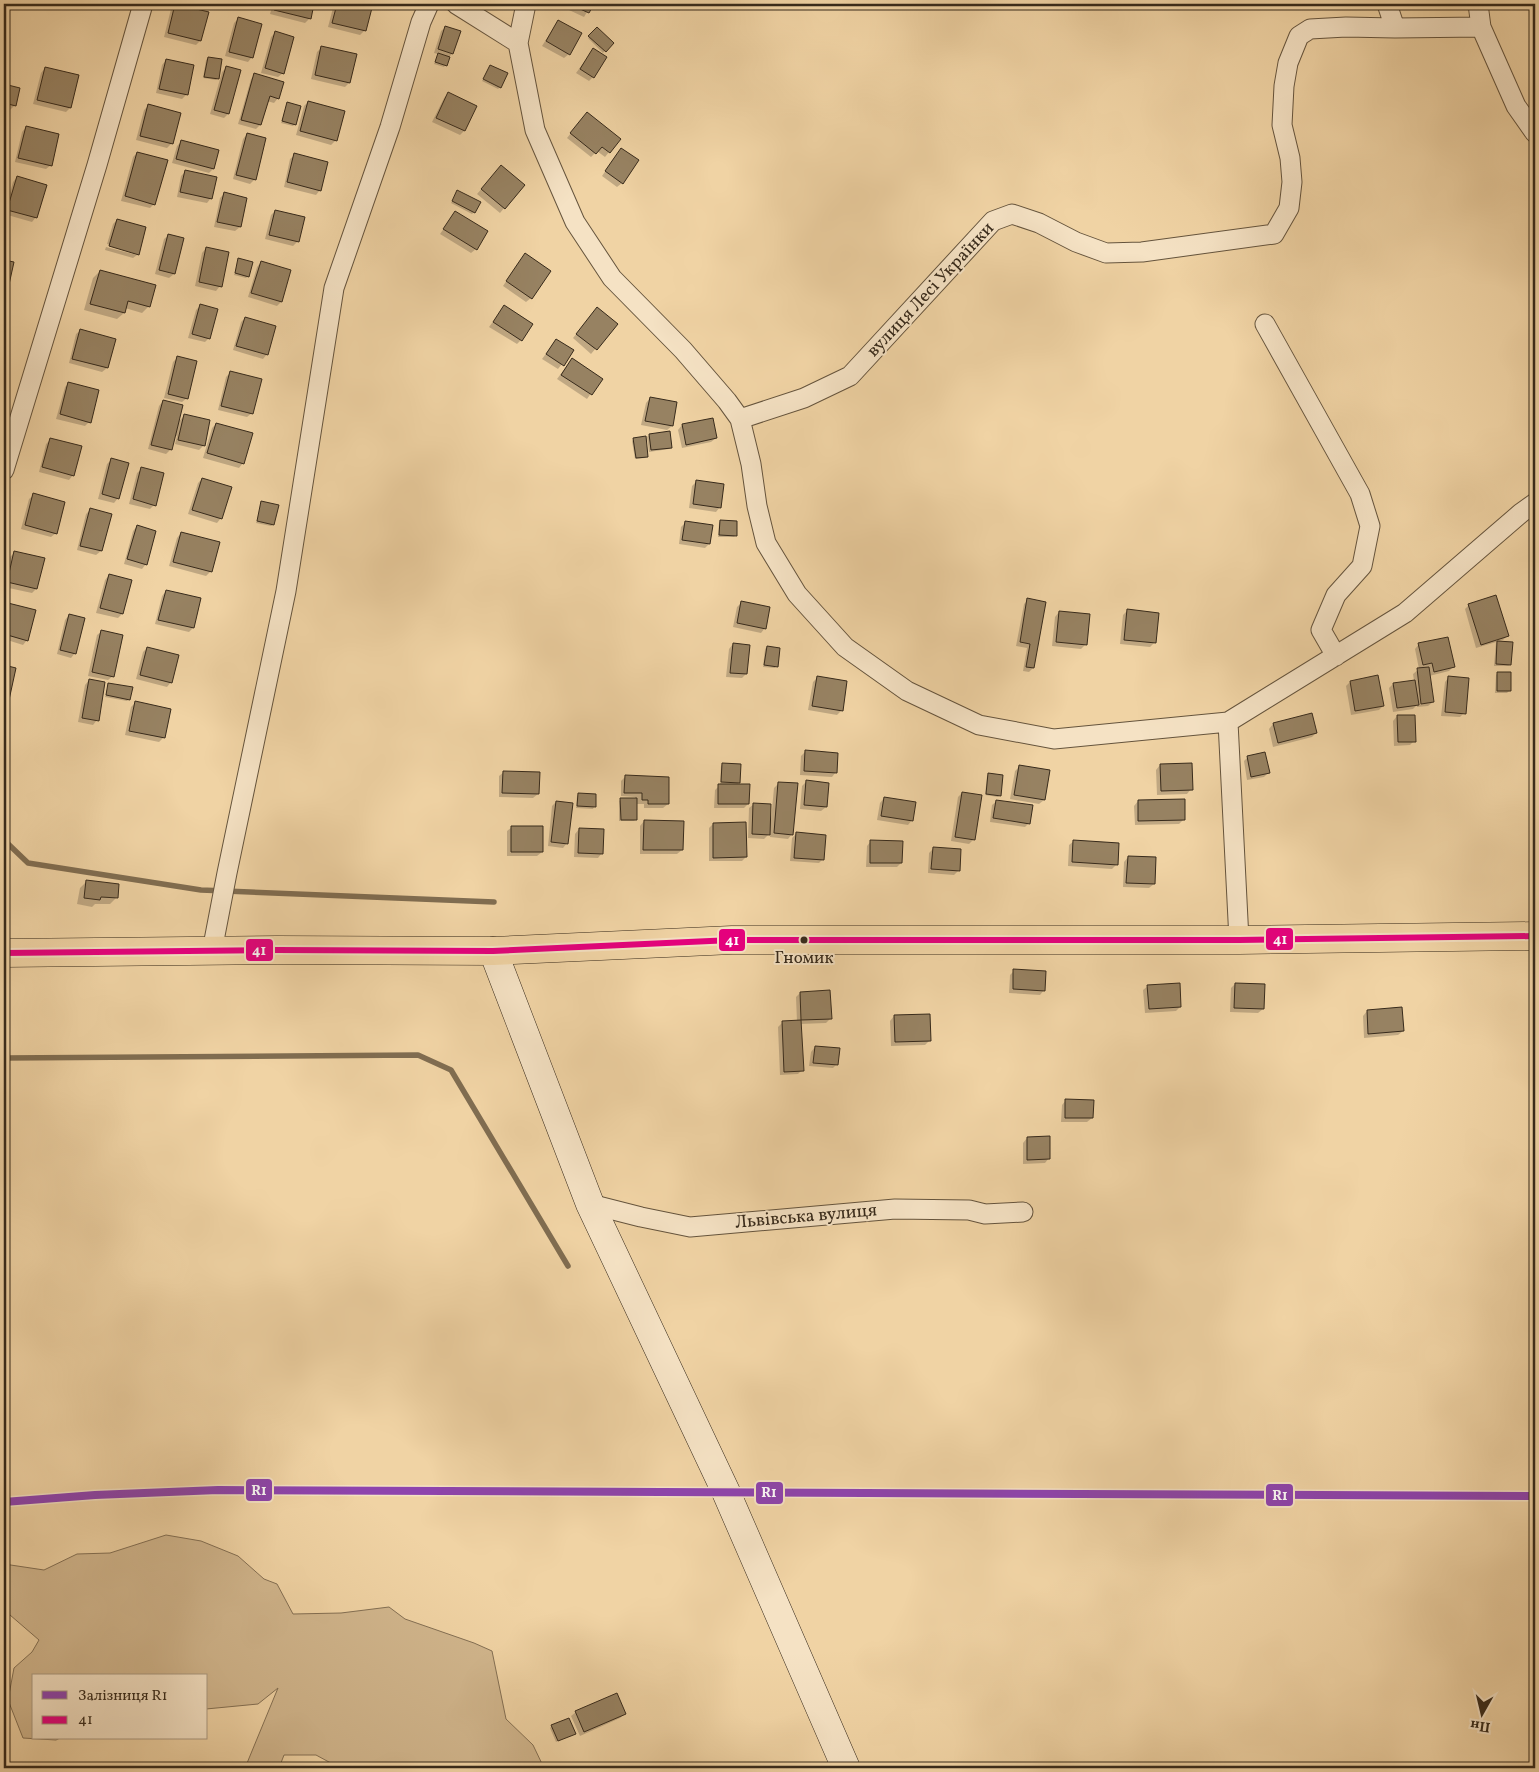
<svg xmlns="http://www.w3.org/2000/svg" width="1539" height="1772" viewBox="0 0 1539 1772" font-family="Vollkorn,serif">
  <style>
    .green { fill: #d1b68d; stroke: #847054 }
    .shadow { fill: #0003 }
    .lines { fill: none; stroke-linecap: round; stroke-linejoin: round }
    .stream { stroke: #806d51; stroke-width: 5.5 }
    .building { fill: #978262; stroke: #372a1b }
    .street-casing { stroke: #65543d; stroke-width: 21 }
    .secondary-casing { stroke: #372a1b; stroke-width: 29 }
    .primary-casing { stroke: #372a1b; stroke-width: 29 }
    .street { stroke: #f5e2c4; stroke-width: 19 }
    .secondary { stroke: #f5e2c4; stroke-width: 28 }
    .primary { stroke: #f0d3a4; stroke-width: 28 }
    .bus-1-casing { stroke: #f5e2c4; stroke-width: 10 }
    .bus-1 { stroke: #e5007d; stroke-width: 6 }
    .rail-1-casing { stroke: #f5e2c4; stroke-width: 11 }
    .rail-1 { stroke: #8e44ad; stroke-width: 8 }
    .bus-dot { fill: #372a1b; stroke: #f5e2c4; stroke-width: 2 }
    .labels { text-anchor: middle; dominant-baseline: central; stroke-width: 4; stroke-linejoin: round; paint-order: stroke }
    .bus-label { font-size: 17px; fill: #372a1b; stroke: #f5e2c4 }
    .street-label { font-size: 18px; fill: #372a1b; stroke: #f5e2c4 }
    .line-badge { stroke: #f5e2c4; stroke-width: 2 }
    .badge-label { font-size: 14px; text-anchor: middle; font-weight: bold; fill: #fff }
  </style>
  <rect width="100%" height="100%" fill="#f0d3a4"/>
  <filter id="stains"><feTurbulence type="fractalNoise" baseFrequency=".004" numOctaves="4"/><feColorMatrix values="0 0 0 0 .2 0 0 0 0 .09 0 0 0 0 .02 0 0 0 .5 -.17"/></filter>
  <radialGradient id="worn" r=".72"><stop offset=".6" stop-color="#630" stop-opacity="0"/><stop offset="1" stop-color="#630" stop-opacity=".3"/></radialGradient>
  <path class="green" d="M166 1535 201 1541 238 1556 264 1579 277 1584 293 1614 341 1613 389 1607 405 1619 474 1643 492 1651 506 1719 533 1745 544 1768H340L316 1755H284L279 1768H245L278 1688 258 1704 206 1709V1676H34V1738H60L56 1740 23 1738 8 1700 14 1668 32 1652 39 1640 10 1615 4 1612V1564L44 1570 77 1554 110 1553Z"/>
  <path class="shadow" d="M83 4H95L93 6Z
    M242 4H265L261 9Z
    M273 4H307L313 5 310 18 305 23 270 14Z
    M334 4H371L365 30 360 35 328 27Z
    M556 4H592L584 17Z
    M176 5 200 41 196 45 164 37 171 9Z
    M238 19 252 57 248 62 225 56 234 23Z
    M558 21 569 54 564 58 542 46Z
    M446 27 452 54 449 57 444 67 434 64 438 54 434 53 441 31Z
    M597 29 612 43 603 53 588 38Z
    M275 33 283 73 278 77 261 73 271 37Z
    M322 47 355 55 349 83 345 87 311 79 317 52Z
    M593 50V77L589 81 576 73Z
    M208 58 217 79 216 80 203 78 206 60Z
    M166 60 187 94 182 99 156 93 162 65Z
    M490 66 500 87 498 89 482 81Z
    M45 68 70 108 66 112 33 104 41 73Z
    M226 68 228 114 224 118 210 114 222 72Z
    M255 75 278 98 274 103 267 101 260 125 256 129 238 124 251 79Z
    M4 86 18 89 15 105 10 110 4 108Z
    M448 93 475 106 464 131 460 135 432 122 444 98Z
    M308 102 336 140 331 145 296 135 304 106Z
    M288 103 295 124 293 126 281 123Z
    M149 105 179 114 171 144 167 148 136 140 144 110Z
    M583 118 609 152 605 157 597 151 591 157 567 138Z
    M26 127 51 165 46 169 15 162 22 132Z
    M247 134 254 180 250 184 233 179 243 139Z
    M181 142 213 169 209 173 172 163 177 146Z
    M137 153 154 204 150 208 121 201 133 157Z
    M617 154 622 183 617 187 602 176Z
    M295 155 320 190 316 195 284 187 290 159Z
    M497 171 523 185 500 213 477 194Z
    M185 172 211 198 207 203 177 197 181 176Z
    M17 177 36 217 32 222 4 214 13 182Z
    M456 193 474 212 472 214 451 203Z
    M224 194 240 227 235 231 214 227 220 198Z
    M275 211 298 241 293 246 265 239 271 215Z
    M455 213 476 249 471 253 440 234Z
    M117 220 138 254 137 255V253L107 244 113 224Z
    M169 235 174 274 169 278 155 274 164 239Z
    M106 247 137 255 133 258 105 250Z
    M206 248 220 286 216 291 195 286 202 253Z
    M239 259 248 276 246 278 234 275Z
    M521 259 531 298 526 302 503 286Z
    M261 262 281 302 277 306 248 297 257 267Z
    M100 271 149 306 142 313 125 308 124 313 117 319 84 310 93 278Z
    M200 306 209 338 205 342 188 338 196 310Z
    M504 307 521 340 517 344 489 327Z
    M593 313 616 324 591 354 573 338Z
    M245 318 267 354 263 359 233 350 241 322Z
    M81 330 107 368 102 372 69 363 76 334Z
    M556 340 572 351 558 369 542 359Z
    M177 358 187 398 182 402 164 398 173 362Z
    M572 359 601 379 587 399 557 379Z
    M230 373 252 413 247 417 218 410 226 377Z
    M69 383 89 422 85 426 56 419 65 387Z
    M650 398 672 426 667 430 641 425 646 403Z
    M163 401 178 422 184 416 204 445 199 450 175 444 177 436 174 435 171 449 166 454 148 449 159 406Z
    M216 424 243 463 239 468 203 458 212 428Z
    M682 425 716 438 711 442 682 448 678 430Z
    M649 435 671 447 669 449 649 452 647 437Z
    M51 439 73 475 69 480 39 472 46 444Z
    M634 439 647 456 645 458 635 459 632 441Z
    M112 459 118 498 114 503 98 499 107 464Z
    M142 469 154 505 150 509 129 504 137 473Z
    M202 479 221 518 217 523 188 514 198 483Z
    M696 482 720 507 716 512 689 508 692 486Z
    M34 495 56 533 51 537 21 529 29 499Z
    M262 502 273 525 271 526 256 523Z
    M91 509 110 515 101 551 96 555 77 550 86 514Z
    M720 521 735 536 734 537H718L719 523Z
    M685 523 709 544 705 548 679 544 681 527Z
    M137 526 146 564 142 569 124 564 133 531Z
    M181 533 211 571 206 576 169 566 177 538Z
    M14 553 43 559 36 589 32 593 4 587 10 557Z
    M109 575 122 614 118 618 96 613 105 580Z
    M166 591 193 628 189 632 155 624 162 596Z
    M1028 600 1033 668 1029 672 1023 671 1027 648 1016 646 1024 604Z
    M742 602 765 628 761 633 733 627 737 607Z
    M4 603 35 611 27 640 23 645 4 639Z
    M1469 605 1507 636 1503 640 1476 648 1465 609Z
    M1127 611 1155 642 1150 647 1120 644 1123 615Z
    M1059 612 1085 645 1081 649 1052 646 1055 617Z
    M69 615 75 653 71 658 57 654 65 620Z
    M102 631 113 676 108 680 88 676 97 635Z
    M1496 642 1512 643 1510 665 1508 666H1494Z
    M733 644 746 674 742 678 726 677 729 649Z
    M1419 644 1453 667 1449 671 1429 676 1433 702 1428 706 1417 707V705L1413 709 1393 712 1389 688 1393 684 1414 681 1413 674 1419 669 1415 649Z
    M767 647 776 666 775 668 763 667 765 649Z
    M147 648 171 682 167 687 136 679 143 652Z
    M4 666 15 669 8 699 4 703Z
    M1498 673 1509 691 1507 693H1495L1496 675Z
    M1377 677 1383 706 1379 710 1351 715 1346 686 1350 682Z
    M1449 677 1464 713 1460 717 1441 716 1445 682Z
    M817 678 841 711 837 715 808 710 813 682Z
    M89 680 97 720 93 725 78 722 85 685Z
    M109 684 129 699 127 701 105 697Z
    M135 703 164 737 159 742 125 735 131 707Z
    M1397 716 1414 741 1410 745 1394 746 1393 721Z
    M1273 724 1316 733 1312 737 1273 747 1269 729Z
    M805 752 836 772 832 777 800 775 801 756Z
    M1248 757 1268 773 1264 777 1247 780 1244 761Z
    M723 764 739 783 736 785 748 804 744 808H714L715 790 720 785 721 766Z
    M1160 765 1191 789 1187 794 1157 795 1156 770Z
    M1019 767 1044 800 1039 804 1010 799 1015 771Z
    M504 772 538 794 533 798 499 797V776Z
    M989 774 1000 795 998 797 985 795 987 776Z
    M625 777 668 804 663 808H644V804H636V819L634 821H619V801L621 799H635V797L621 796V781Z
    M806 782 826 807 821 811 800 809 802 786Z
    M779 783 797 785 792 836V834L788 839 770 837V833L764 839 748 838 749 808 754 804 769 820H771L774 788Z
    M962 793 973 840 969 844 951 841 958 797Z
    M578 795 594 807 593 809 576 808 577 796Z
    M884 798 912 820 908 825 877 820 880 803Z
    M997 801 1029 823 1025 827 990 822 992 805Z
    M1138 801 1184 819 1179 824 1135 825 1134 806Z
    M556 802 567 843 563 848 548 846 552 806Z
    M644 821 682 850 677 854H640V826Z
    M713 824 746 857 742 861H709V828Z
    M512 827 542 852 537 856H507V831Z
    M579 829 602 853 598 858 574 857 575 834Z
    M796 834 823 859 819 863 790 861 792 838Z
    M871 841 901 863 897 867H866L867 846Z
    M1074 841 1116 865 1112 869 1068 866 1069 845Z
    M933 849 959 870 954 875 928 873 929 853Z
    M1128 857 1154 884 1149 888 1123 887 1124 862Z
    M87 881 116 898 110 904H95L92 907 77 904 80 888Z
    M1014 971 1044 990 1040 995 1009 993 1010 975Z
    M1235 984 1263 1009 1258 1013 1230 1012 1231 988Z
    M1148 986 1180 1007 1176 1011 1145 1013 1143 990Z
    M800 993 830 1019 826 1023 800 1024 802 1070 798 1074 780 1075 778 1027 782 1023 797 1022 796 997Z
    M1367 1011 1403 1031 1398 1035 1364 1038 1363 1016Z
    M894 1016 930 1040 925 1045 891 1046 890 1021Z
    M815 1047 837 1064 833 1068 809 1066 811 1052Z
    M1066 1100 1092 1118 1087 1122H1061L1062 1105Z
    M1027 1138 1049 1158 1045 1163 1023 1164V1143Z
    M576 1712 625 1714 620 1718 580 1736 571 1716Z
    M552 1726 574 1734 556 1742 550 1728Z"/>
  <g class="lines">
    <path class="stream" d="M4 840 28 863 201 890 494 902
      M4 1058 418 1055 451 1070 568 1266"/>
  </g>
  <path class="building" d="M175 4 209 12 201 41 168 33Z
    M276 4H314L311 19 274 10Z
    M337 4H373L366 31 332 23Z
    M569 4H594L589 13Z
    M238 17 262 24 253 58 229 52Z
    M558 20 582 33 570 55 546 41Z
    M445 26 461 31 453 54 438 49Z
    M597 27 614 43 606 52 588 36Z
    M275 31 294 37 284 74 265 68Z
    M321 46 357 54 350 83 315 75Z
    M593 48 607 57 594 78 580 69Z
    M438 53 450 57 447 66 435 62Z
    M208 57 222 59 219 79 204 77Z
    M166 59 194 65 188 95 159 89Z
    M490 65 508 73 501 88 483 79Z
    M226 66 241 70 229 114 214 110Z
    M45 67 79 75 71 108 37 100Z
    M254 73 284 82 279 99 270 96 261 125 241 120Z
    M4 84 20 88 16 106 4 103Z
    M448 92 477 106 465 131 436 118Z
    M308 101 345 111 337 141 300 131Z
    M287 102 301 106 296 125 282 121Z
    M148 104 181 113 173 144 140 136Z
    M587 112 621 139 610 153 602 147 596 154 570 133Z
    M26 126 59 134 52 166 18 158Z
    M247 133 266 138 256 180 236 175Z
    M181 140 219 150 214 169 176 159Z
    M621 148 639 160 623 184 605 171Z
    M137 152 168 160 155 205 125 196Z
    M294 153 328 162 321 191 287 182Z
    M501 165 525 185 505 209 481 189Z
    M185 170 217 177 212 199 180 192Z
    M17 176 47 185 37 218 7 210Z
    M457 190 481 202 475 213 452 201Z
    M224 192 247 198 241 227 217 222Z
    M275 210 305 217 299 242 269 235Z
    M455 211 488 231 477 250 443 229Z
    M117 219 146 227 139 255 109 246Z
    M168 234 184 238 175 274 159 270Z
    M206 247 229 252 222 287 199 282Z
    M525 253 551 271 532 299 506 281Z
    M238 258 253 262 249 277 235 273Z
    M4 260 14 262 6 298H4Z
    M261 261 291 270 282 302 251 293Z
    M100 270 156 285 150 307 128 301 125 313 90 304Z
    M200 304 218 309 210 339 192 334Z
    M504 305 533 324 522 341 493 322Z
    M597 307 618 324 597 350 576 334Z
    M245 317 276 326 268 355 236 346Z
    M80 329 116 339 108 368 72 359Z
    M556 339 574 350 564 366 546 354Z
    M177 356 197 361 188 399 168 394Z
    M572 358 603 379 592 395 561 375Z
    M230 371 262 379 253 414 221 406Z
    M68 382 99 390 91 423 60 414Z
    M650 397 677 402 673 426 645 421Z
    M163 400 183 405 172 450 151 445Z
    M184 414 210 420 205 446 178 440Z
    M713 418 717 438 686 445 682 424Z
    M216 423 253 433 244 464 207 453Z
    M670 431 672 448 651 450 649 434Z
    M646 436 648 457 636 458 633 438Z
    M50 438 82 446 74 476 42 467Z
    M111 458 129 463 119 499 102 494Z
    M141 467 164 473 156 506 133 499Z
    M202 478 232 487 222 519 192 510Z
    M696 480 724 484 721 508 693 504Z
    M33 493 65 502 57 534 25 525Z
    M261 501 279 505 274 525 257 521Z
    M90 508 112 514 102 551 80 546Z
    M720 520 737 521V536L719 535Z
    M685 521 713 525 710 544 682 540Z
    M137 525 156 531 147 565 127 559Z
    M181 532 220 542 212 572 173 562Z
    M14 551 45 558 37 589 7 582Z
    M109 574 132 580 123 614 100 608Z
    M166 590 201 598 194 628 158 620Z
    M1496 595 1509 636 1481 645 1468 604Z
    M1027 598 1046 602 1034 668 1026 667 1030 644 1020 642Z
    M741 601 770 607 766 629 737 623Z
    M4 602 36 610 28 641 4 634Z
    M1127 609 1159 613 1156 643 1124 640Z
    M1059 611 1090 614 1087 645 1056 642Z
    M69 614 85 618 76 654 60 650Z
    M101 630 123 635 114 677 92 672Z
    M1448 637 1455 667 1434 672 1432 663 1423 665 1418 643Z
    M1497 641 1513 642 1511 665 1496 664Z
    M733 643 750 645 747 674 730 673Z
    M767 646 780 648 778 667 764 665Z
    M147 647 179 655 172 683 140 675Z
    M4 665 16 668 9 700 4 699Z
    M1429 667 1434 702 1421 704 1417 668Z
    M1497 672H1511V691H1497Z
    M1378 675 1384 706 1355 711 1350 681Z
    M817 676 847 681 843 711 812 706Z
    M1448 676 1469 678 1466 714 1445 712Z
    M89 679 105 682 99 721 82 718Z
    M1415 680 1419 705 1397 708 1393 683Z
    M108 683 133 687 130 700 106 695Z
    M135 701 171 709 165 738 129 731Z
    M1312 713 1317 733 1278 743 1273 723Z
    M1397 715H1415L1416 742H1398Z
    M805 750 838 753 837 773 804 771Z
    M1265 752 1270 773 1251 777 1247 756Z
    M722 763 741 764 740 783 721 782Z
    M1192 763 1193 790 1161 791 1160 764Z
    M1019 765 1050 770 1045 800 1014 795Z
    M503 771 540 772 539 794 502 793Z
    M988 773 1003 775 1001 796 986 794Z
    M625 775 669 777V804H648V800H642V793H624Z
    M806 780 829 783 827 807 804 805Z
    M778 782 798 783 793 835 774 833Z
    M718 784H750L749 804H718Z
    M962 792 982 795 975 840 955 837Z
    M578 793 596 794V807L577 806Z
    M884 797 916 802 913 821 881 816Z
    M620 798H637V820H621Z
    M1185 799V820L1138 821V800Z
    M996 800 1033 805 1030 824 993 818Z
    M556 801 573 803 568 844 551 842Z
    M753 803 771 804 770 835 752 834Z
    M644 820 684 821 683 850H643Z
    M746 822 747 857 713 858V823Z
    M511 826H543V852H511Z
    M579 828 604 829 603 854 578 853Z
    M796 832 826 835 824 860 794 858Z
    M870 840 903 841 902 863H870Z
    M1073 840 1119 843 1118 865 1072 862Z
    M933 847 961 849 960 871 931 869Z
    M1128 856 1156 857 1155 884 1126 883Z
    M86 880 119 884 118 898 101 897 100 900 84 898Z
    M1013 969 1046 971 1045 991 1013 989Z
    M1180 983 1181 1007 1149 1009 1147 985Z
    M1235 983 1265 984 1264 1009 1234 1008Z
    M830 990 832 1019 801 1020 800 992Z
    M1402 1007 1404 1031 1368 1034 1367 1010Z
    M930 1014 931 1041 895 1042 894 1015Z
    M801 1020 804 1071 784 1072 782 1021Z
    M815 1046 840 1048 838 1065 813 1063Z
    M1065 1099 1094 1100 1093 1118H1065Z
    M1050 1136V1159L1027 1160V1137Z
    M617 1693 626 1714 584 1732 575 1711Z
    M569 1718 576 1734 558 1741 551 1725Z"/>
  <g class="lines">
    <defs>
      <path id="street" d="M456 4 518 43
        M526 4 518 43 535 130 575 222 612 278 683 350 727 401 740 419 751 464 757 506 766 543 797 594 845 647 907 691 979 725 1054 739 1228 722
        M1387 4 1395 28
        M1478 4 1481 27
        M1265 324 1360 494 1370 526 1362 566 1336 595 1321 630 1336 656
        M740 419 804 398 850 376 993 221 1012 214 1039 223 1076 242 1106 253 1142 252 1274 234 1289 208 1292 182 1290 158 1282 125 1284 86 1288 63 1299 36 1310 29 1346 27 1395 28 1481 27 1516 106 1535 133
        M4 470 97 165 143 4
        M1239 940 1228 722 1405 613 1521 513 1535 503
        M212 951 227 873 286 591 334 288 390 127 421 22 429 4
        M590 1204 641 1217 690 1227 895 1209 969 1210 985 1214 1023 1212"/>
      <path id="secondary" d="M493 951 590 1204 726 1492 846 1768"/>
      <path id="primary" d="M4 953 277 950 493 951 732 940H1239L1535 936"/>
    </defs>
    <use href="#street" class="street-casing"/>
    <use href="#secondary" class="secondary-casing"/>
    <use href="#primary" class="primary-casing"/>
    <use href="#street" class="street"/>
    <use href="#secondary" class="secondary"/>
    <use href="#primary" class="primary"/>
    <defs>
      <path id="bus-1" d="M4 953 277 950 493 951 732 940H1239L1535 936"/>
    </defs>
    <use href="#bus-1" class="bus-1-casing"/>
    <use href="#bus-1" class="bus-1"/>
    <defs>
      <path id="rail-1" d="M4 1502 95 1495 218 1490 1535 1496"/>
    </defs>
    <use href="#rail-1" class="rail-1-casing"/>
    <use href="#rail-1" class="rail-1"/>
  </g>
  <circle class="bus-dot" cx="804" cy="940" r="4.5"/>
  <g class="labels">
    <g class="bus-label">
      <text x="804" y="958">Гномик</text>
    </g>
    <g class="street-label">
      <text transform="translate(931 290) rotate(-47)">вулиця Лесі Українки</text>
      <text transform="translate(806 1217) rotate(-5)">Львівська вулиця</text>
    </g>
  </g>
  <g class="line-badge">
    <rect x="1265" y="927" width="29" height="24" rx="5" fill="#e5007d"/>
    <rect x="718" y="928" width="28" height="24" rx="5" fill="#e5007d"/>
    <rect x="245" y="938" width="29" height="24" rx="5" fill="#e5007d"/>
    <rect x="245" y="1478" width="28" height="24" rx="5" fill="#8e44ad"/>
    <rect x="755" y="1481" width="29" height="24" rx="5" fill="#8e44ad"/>
    <rect x="1265" y="1483" width="29" height="24" rx="5" fill="#8e44ad"/>
  </g>
  <g class="badge-label">
    <text x="1280" y="944">41</text>
    <text x="732" y="945">41</text>
    <text x="259" y="955">41</text>
    <text x="259" y="1495">R1</text>
    <text x="769" y="1497">R1</text>
    <text x="1280" y="1500">R1</text>
  </g>
  <rect width="1539" height="1772" fill="none" stroke="#f0d3a4" stroke-width="20"/>
  <rect x="5" y="5" width="1529" height="1762" fill="none" stroke="#372a1b" stroke-width="2.5"/>
  <rect x="10" y="10" width="1519" height="1752" fill="none" stroke="#372a1b"/>
  <rect x="32" y="1674" width="175" height="65" fill="#f5e2c4" stroke="#a99880"/>
  <rect x="42" y="1691" width="25" height="8" fill="#8e44ad" stroke="#a99880"/>
  <text x="78" y="1700" font-size="15" fill="#372a1b">Залізниця R1</text>
  <rect x="42" y="1716" width="25" height="8" fill="#e5007d" stroke="#a99880"/>
  <text x="78" y="1724" font-size="15" fill="#372a1b">41</text>
  <g transform="translate(1482 1714) rotate(188)" stroke="#f5e2c4" stroke-width="4" paint-order="stroke">
  <path d="M0-4L9 19L0 12L-9 19Z" fill="#372a1b"/>
  <text y="-8" font-size="14" font-weight="bold" text-anchor="middle" fill="#372a1b">Пн</text>
  </g>
  <rect width="100%" height="100%" filter="url(#stains)"/>
  <rect width="100%" height="100%" fill="url(#worn)"/>
</svg>
